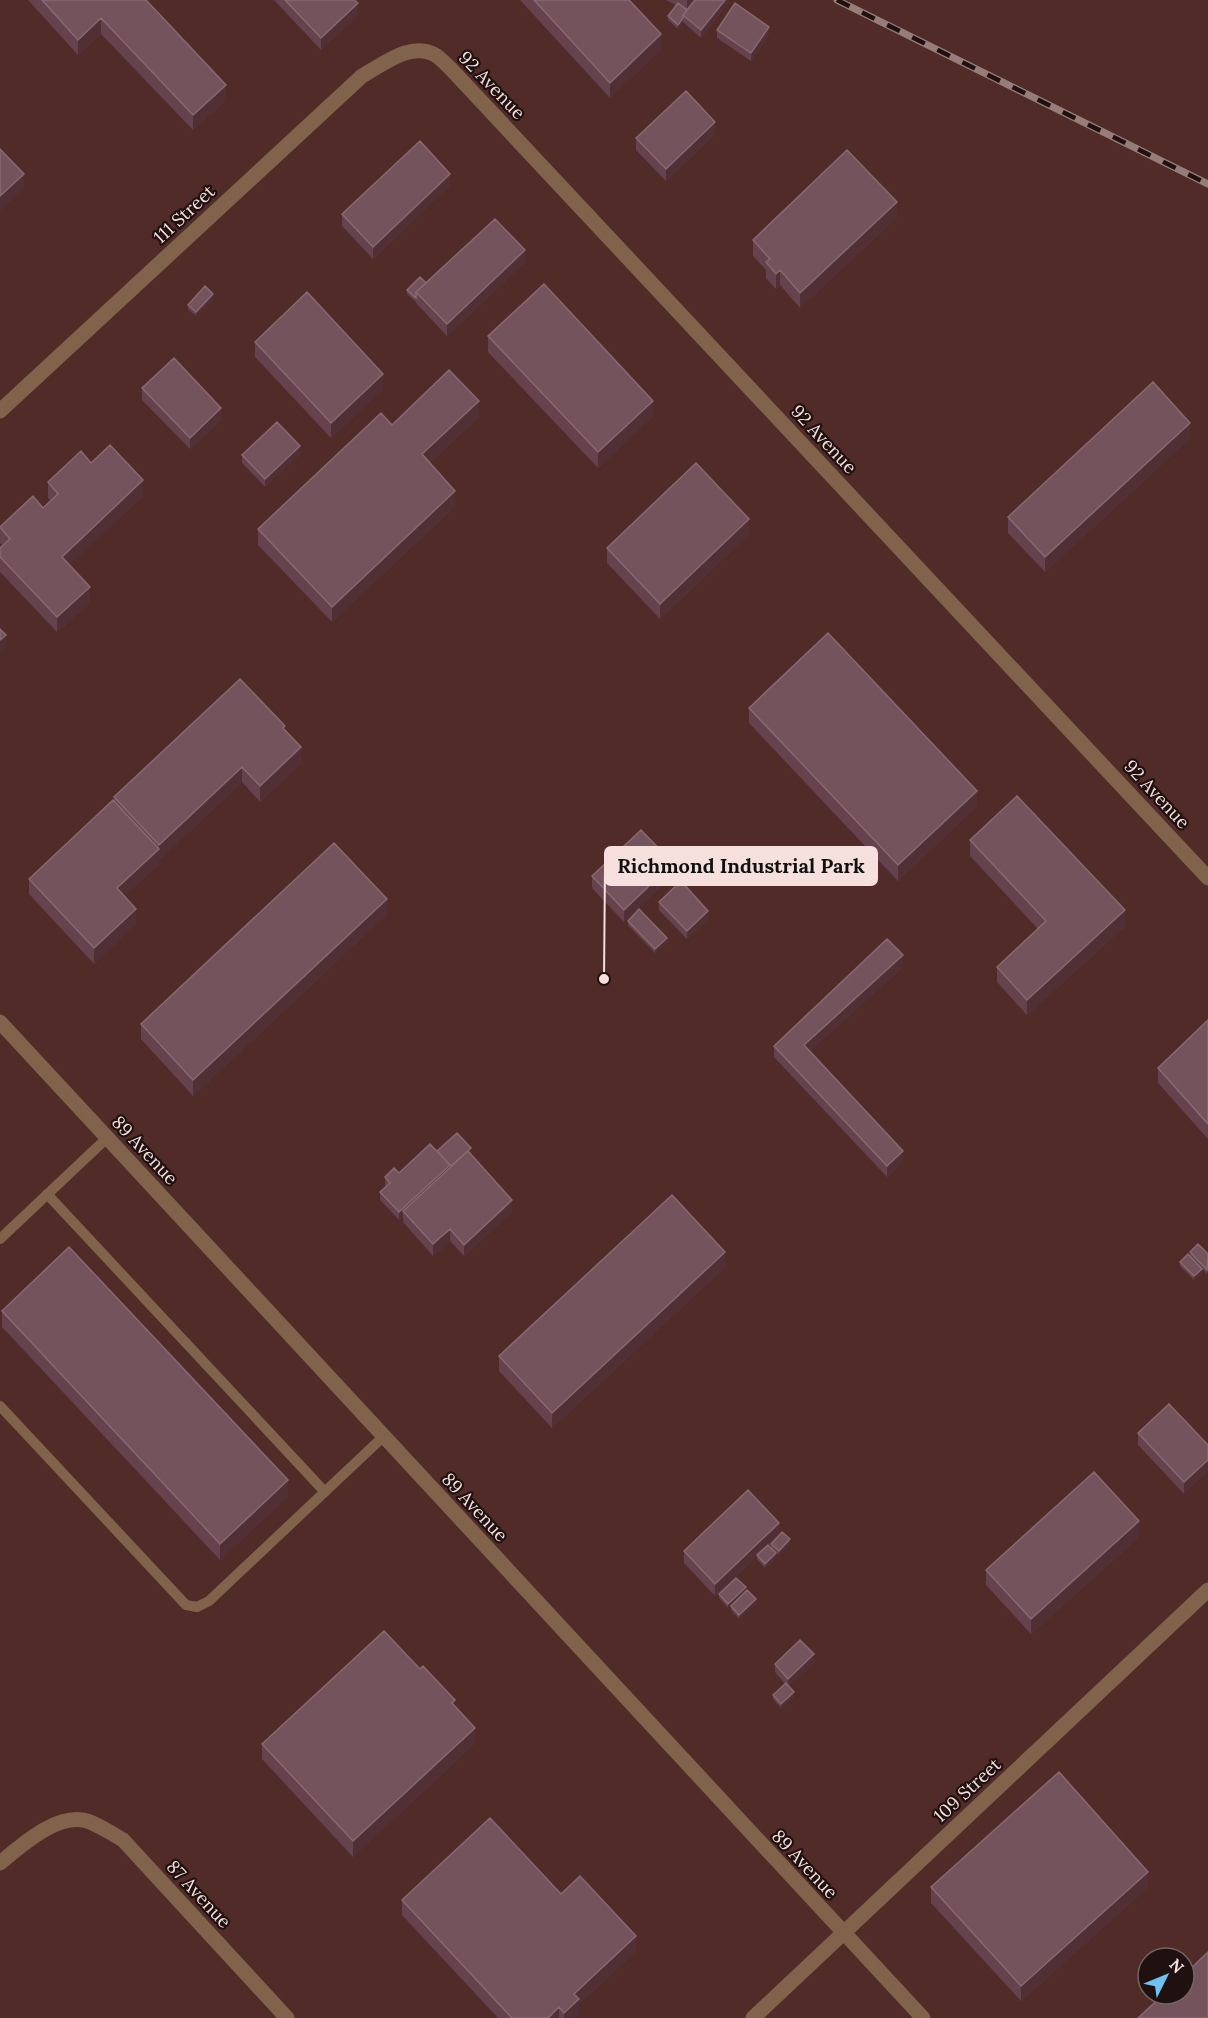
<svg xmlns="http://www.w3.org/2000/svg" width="1208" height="2018" viewBox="0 0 1208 2018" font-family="Lora,serif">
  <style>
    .built { fill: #502b27; fill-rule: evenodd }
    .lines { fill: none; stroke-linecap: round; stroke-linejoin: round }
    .service { stroke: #81634c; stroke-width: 10 }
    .minor { stroke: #81634c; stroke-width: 15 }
    .tertiary { stroke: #81634c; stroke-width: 15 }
    .rail-casing { stroke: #977d7a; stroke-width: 7 }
    .rail { stroke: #1f1110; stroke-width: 4.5; stroke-dasharray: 14; stroke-linecap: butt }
    .wall { fill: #65424e }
    .shaded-wall { fill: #502f35 }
    .building { fill: #74535d; stroke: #886971; stroke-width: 1.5 }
    .labels { text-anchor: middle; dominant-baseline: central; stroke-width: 4.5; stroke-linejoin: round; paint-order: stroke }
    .street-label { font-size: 18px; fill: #f5e0dd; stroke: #1f1110 }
    .leader { fill: none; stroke: #f5e0dd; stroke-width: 2 }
    .callout-dot { fill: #f5e0dd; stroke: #1f1110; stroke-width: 2 }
    .callout { fill: #f5e0dd; stroke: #f5e0dd; stroke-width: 2 }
    .callout-label { font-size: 20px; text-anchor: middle; font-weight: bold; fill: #111 }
  </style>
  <rect width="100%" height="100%" fill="#422420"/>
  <path class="built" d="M0 0H1208V2018H0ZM1148 1958H1184V1994H1148Z"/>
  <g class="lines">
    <path class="service" d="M47 1194 325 1492
      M0 1239 107 1138
      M0 1406 186 1605 197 1607 209 1601 384 1436"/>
    <path class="minor" d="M0 1863C22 1845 60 1810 90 1822 102 1827 113 1834 123 1840L287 2018"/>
    <path class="tertiary" d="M0 411 362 76C384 64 412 40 437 56 442 60 447 65 451 69L1208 878
      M0 1022 923 2018
      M753 2018 1208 1590"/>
    <defs>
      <path id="rail" d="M837 0 1208 184"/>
    </defs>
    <use href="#rail" class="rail-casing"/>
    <use href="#rail" class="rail"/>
  </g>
  <path class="wall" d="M28 0H146L226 100 193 130 101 34 78 55Z
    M274 0H354L358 15 321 50Z
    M520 0H629L661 49 610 98Z
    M666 0H693L690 7 729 0V2L701 38 683 22 678 29 668 20V16L676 5Z
    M717 30 769 35 751 61 717 38Z
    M715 134 666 181 636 150V138Z
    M450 185 373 259 342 226V214Z
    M897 217 800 308 780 285 776 289 766 278V270L753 256V240Z
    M525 262 447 336 416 303V302L407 294V290L426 283Z
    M213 298 196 316 188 309V305Z
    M488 336 653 416 598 468 488 352Z
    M255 342 383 389 331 438 255 357Z
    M142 388 221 420 190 449 142 400Z
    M479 417 430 462 455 506 332 622 258 545V529L392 425Z
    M1190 438 1045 572 1008 533V517Z
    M300 454 265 487 242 463V455Z
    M91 463 143 496 69 565 90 603 57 632 0 572V548L3 546 0 543V527L43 508 51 501 48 498V482Z
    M749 534 660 619 607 563V548Z
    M749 708 977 806 898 881 749 723Z
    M285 730 301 763 260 802 242 782 159 860V859V864L124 896 136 924 94 964 29 894V879L114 801V797Z
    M970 840 1125 926 1027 1015 997 982V967L1038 929 970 856Z
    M673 875 624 922 592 888V876Z
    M659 902 708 919 687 939 659 910Z
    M387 914 193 1096 141 1039V1024Z
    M628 921 667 942 655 953 628 925Z
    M903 967 810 1051 903 1162 887 1177 774 1057V1046Z
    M1208 1020V1139L1158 1083V1068Z
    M437 1151 471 1152 470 1153 512 1212 464 1256 450 1241 433 1256 403 1222V1216L399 1220 380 1200V1192L386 1187 385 1185V1177L399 1173Z
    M1190 1252 1208 1254 1207 1274 1190 1256Z
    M1180 1262 1202 1273 1194 1280 1180 1266Z
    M725 1267 552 1428 499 1371V1356Z
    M2 1311 288 1496 220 1560 2 1327Z
    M1138 1433 1208 1445 1184 1494 1138 1445Z
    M779 1535 769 1545 776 1557 765 1568 757 1559V1556L715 1596 684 1563V1551L779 1535 790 1543 779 1555 771 1548V1544Z
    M1139 1537 1031 1634 986 1585V1570Z
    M736 1578 728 1608 719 1598V1594Z
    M756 1603 739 1619 731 1610V1606Z
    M814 1662 788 1686 794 1696 781 1708 773 1699V1695L785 1684 775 1672V1664Z
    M455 1707 475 1743 353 1857 262 1759V1744Z
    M931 1887H1148L1021 2001 931 1903Z
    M561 1894 636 1951 579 2004V2014L575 2018H498L402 1915V1900Z"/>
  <path class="shaded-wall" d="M687 0H693L687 11Z
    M725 0H729V2L701 38V30Z
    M358 3V15L321 50V38Z
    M101 18V34L78 55V40Z
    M683 18V22L678 29V25Z
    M769 27V35L751 61V53Z
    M661 34V49L610 98V83Z
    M226 85V100L193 130V115Z
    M715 122V134L666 181V169Z
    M24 174V189L0 211V196Z
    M450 174V185L373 259V247Z
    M897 202V217L800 308V293Z
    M525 250V262L447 336V324Z
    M780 270V285L776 289V274Z
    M213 294V298L196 316V312Z
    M383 374V389L331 438V423Z
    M479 401V417L422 469V454Z
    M653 401V416L598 468V452Z
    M221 408V420L190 449V438Z
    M1190 423V438L1045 572V557Z
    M300 446V454L265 487V479Z
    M143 480V496L62 573V557Z
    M455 491V506L332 622V607Z
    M749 519V534L660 619V604Z
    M90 587V603L57 632V617Z
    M6 635V647L0 652V640Z
    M301 747V763L260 802V786Z
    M242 767V782L159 860V845Z
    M977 791V806L898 881V865Z
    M159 849V864L117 903V888Z
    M673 863V875L624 922V910Z
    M387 899V914L193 1096V1080Z
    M136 909V924L94 964V948Z
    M1125 910V926L1027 1015V1000Z
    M708 911V919L687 939V931Z
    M667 938V942L655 953V949Z
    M903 955V967L804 1057V1045Z
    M903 1151V1162L887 1177V1166Z
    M450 1165V1173L403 1211V1216L399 1220V1212Z
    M512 1200V1212L464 1256V1245Z
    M450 1229V1241L433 1256V1244Z
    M725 1252V1267L552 1428V1413Z
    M1202 1269V1273L1194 1280V1276Z
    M1208 1460V1472L1184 1494V1482Z
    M288 1480V1496L220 1560V1544Z
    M1139 1521V1537L1031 1634V1619Z
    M779 1523V1535L715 1596V1584Z
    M790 1539V1543L779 1555V1551Z
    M776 1553V1557L765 1568V1564Z
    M746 1587V1591L728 1608V1604Z
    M756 1599V1603L739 1619V1615Z
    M814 1654V1662L788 1687V1679Z
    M794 1692V1696L781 1708V1704Z
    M475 1728V1743L353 1857V1841Z
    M1148 1872V1887L1021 2001V1986Z
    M636 1936V1951L579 2004V2014L575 2018H564V2013L574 1994Z
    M559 2007V2018H548Z"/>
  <path class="building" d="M42 0H146L226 85 193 115 101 18 78 40Z
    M285 0H354L358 3 321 38Z
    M534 0H629L661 34 610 83Z
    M695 0H725L701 30 683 15Z
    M678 3 687 10 683 15V18L678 25 668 16Z
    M735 3 769 27 751 53 717 30Z
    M686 91 715 122 666 169 636 138Z
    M420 141 450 174 373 247 342 214Z
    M0 149 24 174 0 196Z
    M847 150 897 202 800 293 780 270 776 274 766 262 770 259 753 240Z
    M495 219 525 250 447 324 416 292Z
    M420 277 426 283 416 292V298L407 290Z
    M544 284 653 401 598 452 488 336Z
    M205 286 213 294 196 312 188 305Z
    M307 292 383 374 331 423 255 342Z
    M174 358 221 408 190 438 142 388Z
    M449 370 479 401 422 454 455 491 332 607 258 529 381 413 392 425Z
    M1153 382 1190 423 1045 557 1008 517Z
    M277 422 300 446 265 479 242 455Z
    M110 445 143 480 62 557 90 587 57 617 0 557V548L10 539 0 527 33 496 43 508 58 494 48 482 81 451 91 463Z
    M696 463 749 519 660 604 607 548Z
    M0 629 6 635 0 640Z
    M828 633 977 791 898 865 749 708Z
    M240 679 285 726 283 728 301 747 260 786 242 767 159 845 114 797Z
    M1017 796 1125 910 1027 1000 997 967 1046 921 970 840Z
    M113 800 159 849 117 888 136 909 94 948 29 879Z
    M641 830 673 863 624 910 592 876Z
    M334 843 387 899 193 1080 141 1024Z
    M681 881 708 911 687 931 659 902Z
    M639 909 667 938 655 949 628 921Z
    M887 939 903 955 804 1045 903 1151 887 1166 774 1046Z
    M1208 1020V1124L1158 1068Z
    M457 1133 471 1148 451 1166 437 1151Z
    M430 1144 450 1165 399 1212 380 1192 390 1183 385 1177 394 1168 399 1173Z
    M468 1151 512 1200 464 1245 450 1229 433 1244 403 1211Z
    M672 1195 725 1252 552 1413 499 1356Z
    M1198 1244 1208 1254 1207 1270 1190 1252Z
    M69 1247 288 1480 220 1544 2 1311Z
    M1188 1254 1202 1269 1194 1276 1180 1262Z
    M1169 1404 1208 1445V1460L1184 1482 1138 1433Z
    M1094 1472 1139 1521 1031 1619 986 1570Z
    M748 1490 779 1523 715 1584 684 1551Z
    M782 1532 790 1539 779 1551 771 1544Z
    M768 1545 776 1553 765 1564 757 1555Z
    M736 1578 746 1587 728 1604 719 1594Z
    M747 1590 756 1599 739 1615 731 1606Z
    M384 1631 420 1669 423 1666 455 1700 452 1703 475 1728 353 1841 262 1744Z
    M800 1640 814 1654 788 1679 775 1664Z
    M786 1683 794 1692 781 1704 773 1695Z
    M1059 1772 1148 1872 1021 1986 931 1887Z
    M490 1818 561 1894 580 1876 636 1936 574 1994 579 1999 564 2013 559 2007 548 2018H512L402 1900Z
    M1208 1952V2018H1138L1164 1994H1184V1975Z"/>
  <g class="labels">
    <g class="street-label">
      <text transform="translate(492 85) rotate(46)">92 Avenue</text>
      <text transform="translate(184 214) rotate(-43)">111 Street</text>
      <text transform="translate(824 439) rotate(47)">92 Avenue</text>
      <text transform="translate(1157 794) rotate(47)">92 Avenue</text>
      <text transform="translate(145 1150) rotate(47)">89 Avenue</text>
      <text transform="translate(475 1507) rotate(47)">89 Avenue</text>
      <text transform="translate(967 1790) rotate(-43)">109 Street</text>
      <text transform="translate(805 1864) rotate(47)">89 Avenue</text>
      <text transform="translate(199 1894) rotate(47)">87 Avenue</text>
    </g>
  </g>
  <path class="leader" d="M604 979L605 866"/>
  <circle class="callout-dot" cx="604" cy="979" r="6"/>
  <rect class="callout" x="605" y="847" width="272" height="38" rx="6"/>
  <g class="callout-label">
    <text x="741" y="873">Richmond Industrial Park</text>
  </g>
  <g transform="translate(1166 1976) rotate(47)"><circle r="28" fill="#1f1110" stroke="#756462" stroke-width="1.5"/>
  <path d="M0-4.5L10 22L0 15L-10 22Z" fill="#6dc2f3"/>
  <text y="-9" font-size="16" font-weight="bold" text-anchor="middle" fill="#f5e0dd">N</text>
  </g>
</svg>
